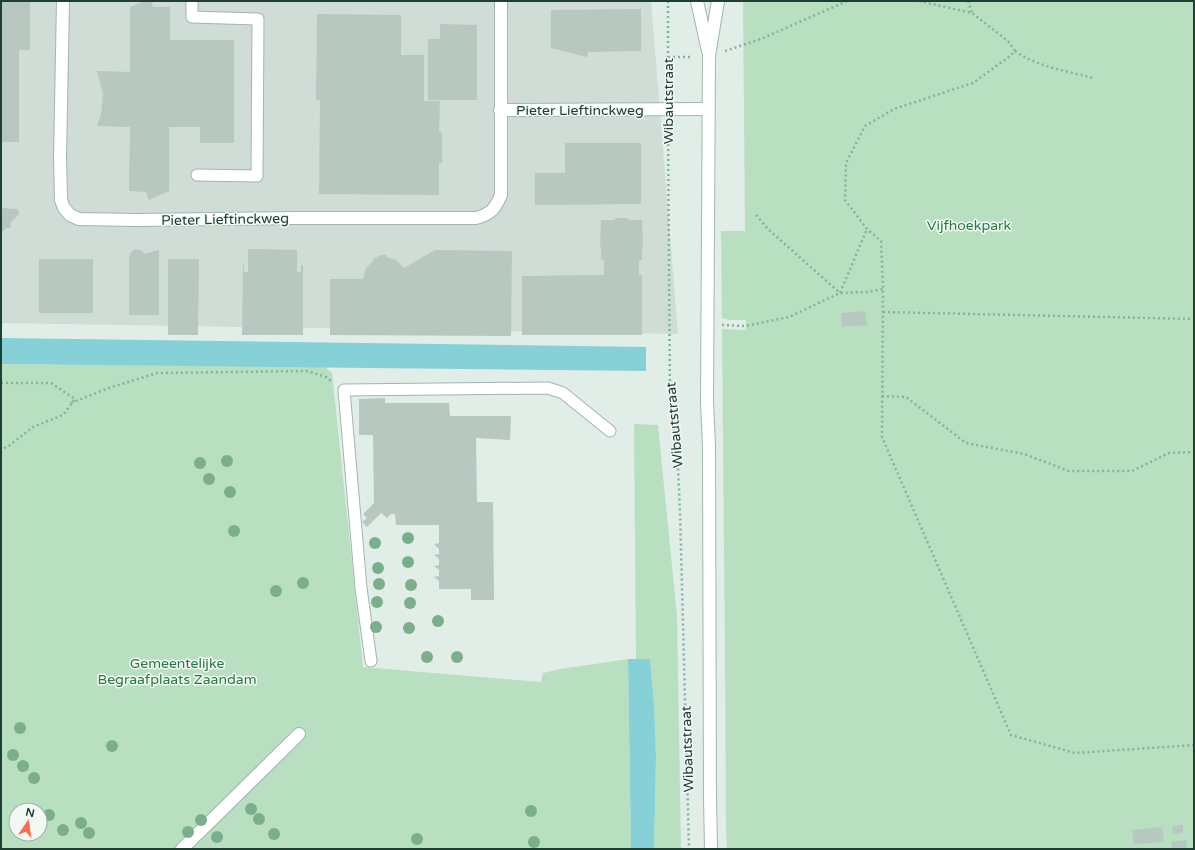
<svg xmlns="http://www.w3.org/2000/svg" width="1195" height="850" viewBox="0 0 1195 850" font-family="'Varela Round',sans-serif">
<style>
.built{fill:#cfddd6}
.green{fill:#b8e0c0;fill-rule:evenodd}
.water{fill:#85d1d7}
.building{fill:#b6c8c0}
.lines{fill:none;stroke-linecap:round;stroke-linejoin:round}
.lane-casing{stroke:#a3b5ae;stroke-width:13}
.street-casing{stroke:#a3b5ae;stroke-width:14}
.secondary-casing{stroke:#9fbaae;stroke-width:14}
.path{stroke:#7fb39f;stroke-width:2.5;stroke-dasharray:2 3;stroke-linecap:butt}
.lane{stroke:#fff;stroke-width:11}
.street{stroke:#fff;stroke-width:12}
.secondary{stroke:#fff;stroke-width:12}
.tree{fill:#7bae8b}
.labels{text-anchor:middle;stroke-width:3;stroke-linejoin:round;paint-order:stroke}
.street-label{font-size:14px;fill:#203f34;stroke:#f2f9f5}
.park-label{font-size:14px;fill:#277a40;stroke:#f2f9f5}
</style>
<rect width="100%" height="100%" fill="#e1ede7"/>
<polygon class="built" points="1,1 651,1 678,334 1,323"/>
<g class="green">
<polygon points="743,1 1194,1 1194,849 727,849 726,829 725,657 722,329 746,330 746,320 730,320 722,318 721,231 745,231"/>
<path d="M1 364 325 367 332 373 363 667 541 682 543 673 561 669 628 659 631 849H1ZM16 810H40V834H16Z"/>
<polygon points="634,424 658,425 677,616 681,849 654,849 656,757 654,703 650,660 636,659"/>
</g>
<g class="water">
<polygon points="1,338 646,347 646,371 1,364"/>
<polygon points="628,659 650,659 654,703 656,757 654,849 631,849"/>
</g>
<g class="building">
<polygon points="1,1 30,1 30,50 19,50 19,142 1,142"/>
<polygon points="144,1 151,1 153,7 170,7 170,40 234,40 234,143 200,143 200,127 169,127 169,191 149,200 146,192 129,191 130,127 97,126 101,114 103,94 97,71 130,72 130,7"/>
<polygon points="641,9 641,51 588,52 587,57 551,48 551,10"/>
<polygon points="318,14 401,15 401,55 424,55 424,101 440,101 439,132 442,133 442,163 439,163 439,195 319,194 320,100 316,100 317,15"/>
<polygon points="440,24 477,25 477,100 428,100 428,39 440,39"/>
<polygon points="565,143 641,143 641,204 535,205 535,173 565,173"/>
<polygon points="1,208 17,209 19,211 19,214 10,223 11,225 10,228 6,228 1,233"/>
<polygon points="615,218 628,218 628,220 642,220 643,247 642,247 642,260 639,260 639,275 642,275 642,335 522,335 522,276 604,275 604,260 601,260 601,247 600,247 601,220 615,220"/>
<polygon points="135,249 141,250 144,254 159,250 159,315 129,315 129,257 131,252"/>
<polygon points="248,249 297,250 297,272 301,272 301,265 303,265 303,335 242,335 243,265 244,265 244,272 248,272"/>
<polygon points="435,250 512,251 511,336 330,335 330,279 363,279 366,268 374,260 373,259 381,255 386,255 386,257 396,260 404,268"/>
<rect x="39" y="259" width="54" height="54"/>
<polygon points="168,259 199,259 198,335 168,335"/>
<polygon points="865,311 867,325 842,327 841,313"/>
<polygon points="385,398 385,403 449,403 450,416 511,416 510,440 476,438 477,502 493,502 494,600 471,600 471,589 439,589 439,581 434,577 439,576 439,570 434,566 439,565 439,559 434,555 439,554 439,549 434,544 439,543 439,525 396,525 395,514 391,514 387,518 381,513 367,527 362,522 367,518 363,514 374,503 373,435 359,435 359,399"/>
<polygon points="1183,825 1183,833 1173,834 1172,826"/>
<polygon points="1162,827 1164,842 1134,844 1132,830"/>
<polygon points="1186,840 1187,849 1172,849 1171,842"/>
</g>
<g class="lines">
<g class="lane-casing">
<g id="lane">
<polyline points="192,1 192,17 258,19 257,176 197,175"/>
<polyline points="371,661 361,588 344,390 548,388 563,393 610,431"/>
</g>
</g>
<g class="street-casing">
<g id="street">
<path d="M63 1 60 158 61 200 64 208 70 215 79 219 137 220 296 218H476C491 214 495 209 501 195V1"/>
<polyline points="500,110 708,109"/>
<polyline points="182,849 225,807 299,734"/>
</g>
</g>
<g class="secondary-casing">
<g id="secondary">
<polyline points="697,1 708,51"/>
<polyline points="711,849 710,799 709,447 707,401 709,56 718,1"/>
</g>
</g>
<g class="path">
<polyline points="668,1 668,93"/>
<polyline points="919,1 972,13 1008,41 1015,51 1010,56 973,83 894,109 865,126 846,163 845,200 867,229 881,241 883,289 882,437 1011,735 1075,753 1194,745"/>
<polyline points="968,1 972,13"/>
<polyline points="725,51 761,39 847,1"/>
<path d="M1015 51C1038 67 1067 71 1093 78"/>
<polyline points="668,57 693,57"/>
<polyline points="668,124 670,400 678,466 680,512 689,849"/>
<polyline points="756,215 769,230 840,293 867,229"/>
<polyline points="883,312 1194,319"/>
<polyline points="722,325 745,326 789,317 840,293 867,292 883,289"/>
<polyline points="1,383 51,383 75,399 63,415 33,427 10,445 1,450"/>
<polyline points="882,396 906,397 966,443 1024,454 1069,471 1132,471 1169,453 1194,452"/>
<polyline points="71,403 109,388 157,373 307,371 326,377 332,382"/>
</g>
<use href="#lane" class="lane"/>
<use href="#street" class="street"/>
<use href="#secondary" class="secondary"/>
</g>
<g class="tree">
<circle cx="227" cy="461" r="6"/>
<circle cx="200" cy="463" r="6"/>
<circle cx="209" cy="479" r="6"/>
<circle cx="230" cy="492" r="6"/>
<circle cx="234" cy="531" r="6"/>
<circle cx="408" cy="538" r="6"/>
<circle cx="375" cy="543" r="6"/>
<circle cx="408" cy="562" r="6"/>
<circle cx="378" cy="568" r="6"/>
<circle cx="303" cy="583" r="6"/>
<circle cx="379" cy="584" r="6"/>
<circle cx="411" cy="585" r="6"/>
<circle cx="276" cy="591" r="6"/>
<circle cx="377" cy="602" r="6"/>
<circle cx="410" cy="603" r="6"/>
<circle cx="438" cy="621" r="6"/>
<circle cx="376" cy="627" r="6"/>
<circle cx="409" cy="628" r="6"/>
<circle cx="427" cy="657" r="6"/>
<circle cx="457" cy="657" r="6"/>
<circle cx="20" cy="728" r="6"/>
<circle cx="112" cy="746" r="6"/>
<circle cx="13" cy="755" r="6"/>
<circle cx="23" cy="766" r="6"/>
<circle cx="34" cy="778" r="6"/>
<circle cx="251" cy="809" r="6"/>
<circle cx="531" cy="811" r="6"/>
<circle cx="49" cy="815" r="6"/>
<circle cx="259" cy="819" r="6"/>
<circle cx="201" cy="820" r="6"/>
<circle cx="81" cy="823" r="6"/>
<circle cx="63" cy="830" r="6"/>
<circle cx="188" cy="832" r="6"/>
<circle cx="89" cy="833" r="6"/>
<circle cx="274" cy="834" r="6"/>
<circle cx="217" cy="837" r="6"/>
<circle cx="417" cy="839" r="6"/>
<circle cx="534" cy="842" r="6"/>
</g>
<g class="labels">
<g class="street-label">
<text transform="translate(668 101) rotate(-90)" y="5">Wibautstraat</text>
<text x="580" y="115">Pieter Lieftinckweg</text>
<text transform="translate(225 219) rotate(-1)" y="5">Pieter Lieftinckweg</text>
<text transform="translate(674 425) rotate(-95)" y="5">Wibautstraat</text>
<text transform="translate(687 749) rotate(-92)" y="5">Wibautstraat</text>
</g>
<g class="park-label">
<text x="969" y="230">Vijfhoekpark</text>
<text x="177" y="668">Gemeentelijke<tspan x="177" dy="16">Begraafplaats Zaandam</tspan></text>
</g>
</g>
<rect width="1195" height="850" fill="none" stroke="#203f34" stroke-width="4"/>
<g transform="translate(28 822) rotate(13)"><circle r="19" fill="#f2f9f5" stroke="#9eafa8"/>
<path d="M0-3L7 15L0 10L-7 15Z" fill="#fd6c50"/>
<text y="-6" font-size="11" font-weight="bold" text-anchor="middle" fill="#203f34">N</text>
</g>
</svg>
